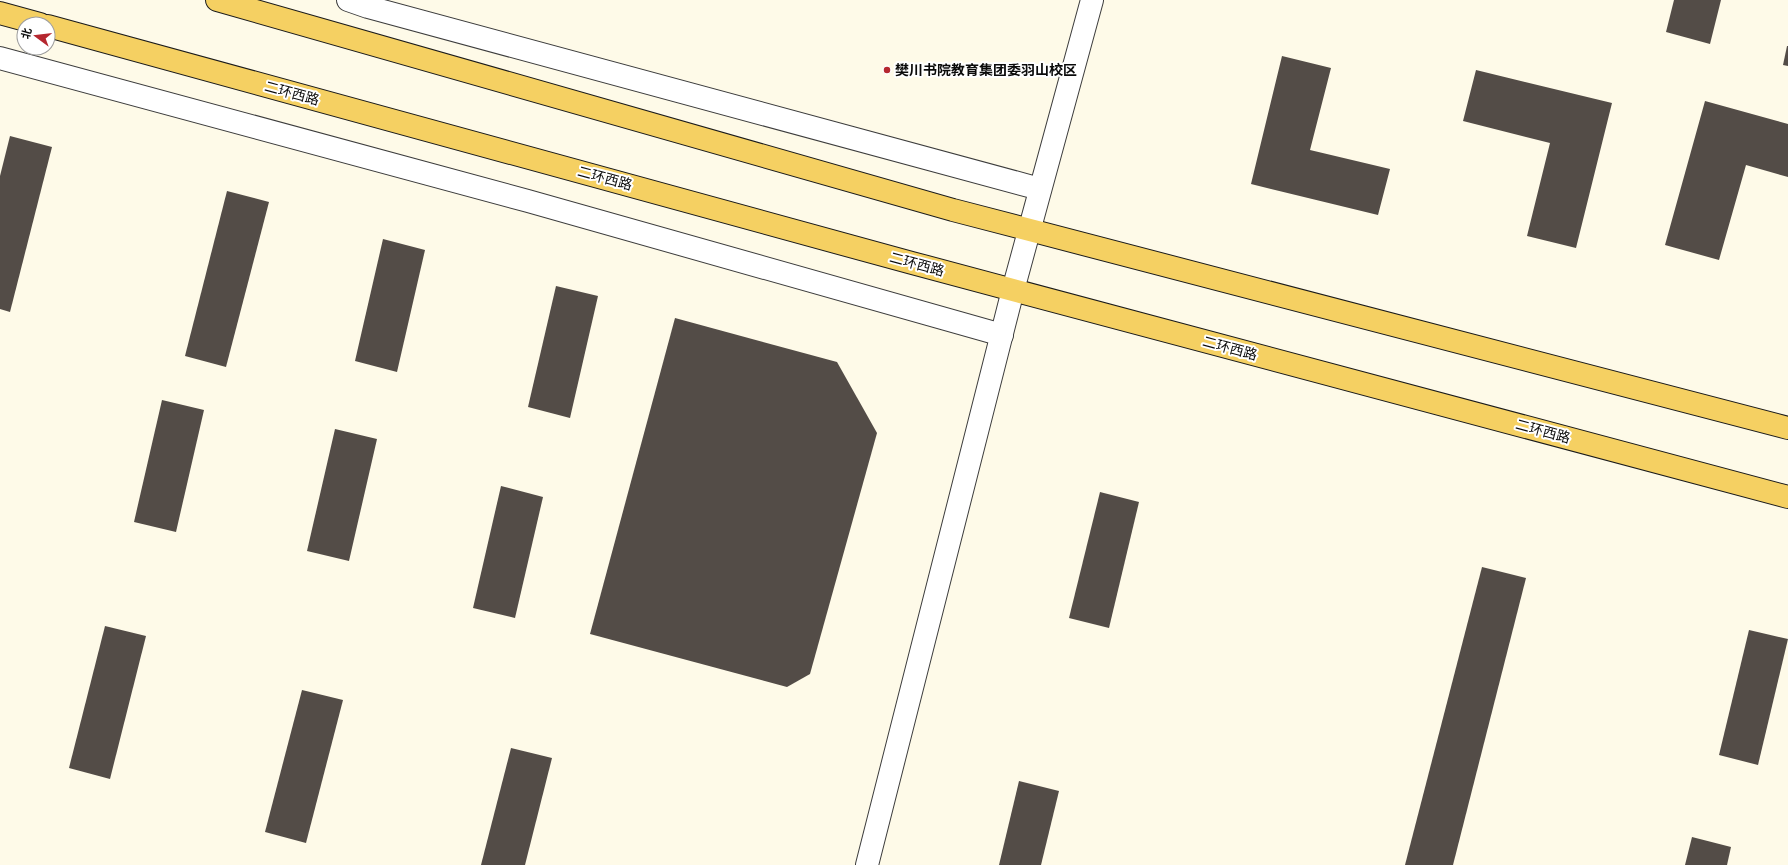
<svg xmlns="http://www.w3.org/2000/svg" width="1788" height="865" viewBox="0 0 1788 865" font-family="'Crimson Pro','Noto Sans SC',serif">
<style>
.building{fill:#534c47}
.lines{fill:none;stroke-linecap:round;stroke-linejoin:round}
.minor-casing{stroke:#3d3d3d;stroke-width:24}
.major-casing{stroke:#1b1b1b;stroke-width:24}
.minor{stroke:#fff;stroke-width:22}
.major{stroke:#f5d062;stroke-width:22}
.poi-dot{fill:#b5272f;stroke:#fff;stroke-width:1.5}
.labels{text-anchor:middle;stroke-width:4;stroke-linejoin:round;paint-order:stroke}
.poi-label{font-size:14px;font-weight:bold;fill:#0a0a0a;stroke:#fff;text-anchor:start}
.street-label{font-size:14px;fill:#0a0a0a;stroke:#fff}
</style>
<rect width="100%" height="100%" fill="#fefae8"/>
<g class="building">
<polygon points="1674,0 1721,0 1710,44 1666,32"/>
<polygon points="1787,46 1788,46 1788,66 1783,65"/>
<polygon points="1282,56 1331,68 1310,150 1390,169 1378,215 1251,184"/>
<polygon points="1476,70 1612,103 1576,248 1527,236 1550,143 1463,121"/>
<polygon points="1705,101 1788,124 1788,177 1746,165 1719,260 1665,245"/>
<polygon points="10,136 52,147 10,312 0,309 0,176"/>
<polygon points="227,191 269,202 226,367 185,356"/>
<polygon points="383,239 425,250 397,372 355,361"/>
<polygon points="556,286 598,296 570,418 528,407"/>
<polygon points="675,318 837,362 877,433 810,674 787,687 590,634"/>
<polygon points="162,400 204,410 176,532 134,522"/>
<polygon points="335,429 377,439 349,561 307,551"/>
<polygon points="501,486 543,497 515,618 473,608"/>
<polygon points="1100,492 1139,502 1109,628 1069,618"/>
<polygon points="1482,567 1526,578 1453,865 1405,865"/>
<polygon points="105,626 146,636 110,779 69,768"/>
<polygon points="1749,630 1788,639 1758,765 1719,755"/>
<polygon points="302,690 343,700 306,843 265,832"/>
<polygon points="511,748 552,758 525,865 481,865"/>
<polygon points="1019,781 1059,791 1041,865 999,865"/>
<polygon points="1692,837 1731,847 1727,865 1685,865"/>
</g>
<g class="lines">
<g class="minor-casing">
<g id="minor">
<polyline points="348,0 368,7 1040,189"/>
<polyline points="0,58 528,201 1002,335"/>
<polyline points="867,865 1013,290 1092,0"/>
</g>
</g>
<g class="major-casing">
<g id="major">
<polyline points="217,0 953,210 1788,428"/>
<polyline points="0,13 40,24"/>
<polyline points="48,26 912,263 1788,497"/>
</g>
</g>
<use href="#minor" class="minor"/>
<use href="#major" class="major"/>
</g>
<circle class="poi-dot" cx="887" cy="70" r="4"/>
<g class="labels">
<g class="poi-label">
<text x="895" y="75">樊川书院教育集团委羽山校区</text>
</g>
<g class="street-label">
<text transform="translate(292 93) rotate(15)" y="5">二环西路</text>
<text transform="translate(605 178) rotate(15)" y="5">二环西路</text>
<text transform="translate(917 264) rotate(15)" y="5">二环西路</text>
<text transform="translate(1230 348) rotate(15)" y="5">二环西路</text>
<text transform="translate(1543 431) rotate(15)" y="5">二环西路</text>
</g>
</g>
<g transform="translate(36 36) rotate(285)"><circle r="19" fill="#ffffff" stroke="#9d9d9d"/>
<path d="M0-3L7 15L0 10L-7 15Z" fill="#b5272f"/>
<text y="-6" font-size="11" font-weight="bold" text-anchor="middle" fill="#0a0a0a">北</text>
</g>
</svg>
